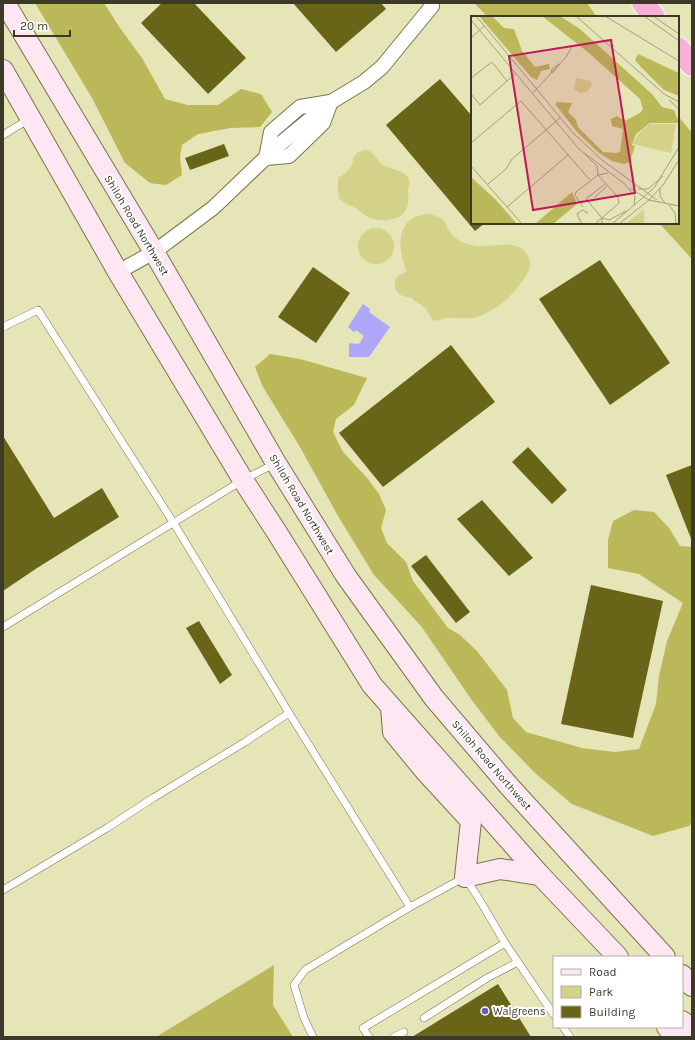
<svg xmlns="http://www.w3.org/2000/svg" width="695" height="1040" viewBox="0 0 695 1040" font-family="Karla,sans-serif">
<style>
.green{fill:#d3d288}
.forest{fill:#bab858}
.water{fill:#ada6f9}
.building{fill:#686519}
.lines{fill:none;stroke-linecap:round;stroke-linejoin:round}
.lane-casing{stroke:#77764c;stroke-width:8}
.street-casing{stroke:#77764c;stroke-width:16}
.secondary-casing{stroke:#77764c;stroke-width:22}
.highway-casing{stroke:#fff;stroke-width:24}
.lane{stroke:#fff;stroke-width:7}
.street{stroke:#fff;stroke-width:14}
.secondary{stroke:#fee7f3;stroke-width:20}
.highway{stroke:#faafd6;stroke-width:22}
.poi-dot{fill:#6952cc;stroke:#fff;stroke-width:1.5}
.labels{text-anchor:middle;stroke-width:4;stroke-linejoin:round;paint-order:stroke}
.street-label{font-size:11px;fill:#3b3a28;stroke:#fff}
.poi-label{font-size:11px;fill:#3b3a28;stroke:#fff;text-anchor:start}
.inset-road{fill:none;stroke:#a1a17e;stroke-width:1}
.view{fill:#c2185b;fill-opacity:0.15;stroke:#c2185b;stroke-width:2}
.inset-edge{fill:none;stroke:#3b3a28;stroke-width:2}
</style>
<rect width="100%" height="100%" fill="#e5e5b7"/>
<g class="green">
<path d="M365 150C377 152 374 159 383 165 391 169 402 170 408 177 411 182 408 187 408 192 408 196 409 200 408 204 405 221 383 223 370 218 365 216 362 212 357 209 351 205 344 204 339 198L338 190V178C342 175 346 173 349 169 357 160 348 155 365 150Z"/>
<path d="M428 214C433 215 438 216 442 219 445 221 446 224 447 227 450 233 455 239 462 242 469 245 478 247 486 246 498 246 510 241 522 249 526 252 530 259 530 265 529 276 510 298 501 304 495 308 487 313 480 316 471 320 459 317 450 318 444 318 439 320 434 321 430 317 429 311 424 307 420 303 413 302 411 297 392 299 388 276 407 272 397 249 395 216 428 214Z"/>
<circle cx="376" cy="246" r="18"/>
</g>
<g class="forest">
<polygon points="35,3 104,3 120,28 142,58 165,99 188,105 218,105 241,89 261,94 272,112 260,127 230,128 198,134 182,145 180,157 182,175 166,185 150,183 125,163 92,98"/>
<polygon points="474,3 587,3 597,17 488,17"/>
<polygon points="678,116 692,133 692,259 659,223 678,223"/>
<polygon points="270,354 300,359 367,378 354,405 336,419 333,432 343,452 368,479 379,494 386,510 381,528 387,543 406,562 413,581 448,628 460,635 477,651 507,690 513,718 526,732 582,748 615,752 639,749 656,704 659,676 667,641 683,603 639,574 608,568 608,540 613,521 634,510 654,512 669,528 680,546 692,547 692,821 689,826 653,836 572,804 535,773 499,736 471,699 421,626 374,575 338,516 300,447 263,387 255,367"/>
<polygon points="274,965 273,1005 293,1037 156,1037"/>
</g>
<polygon class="water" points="363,304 370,309 369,312 390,327 369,357 349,357 349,343 359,344 364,336 356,330 354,332 348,327"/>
<g class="building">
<polygon points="162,3 194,3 246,58 208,94 141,23"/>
<polygon points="293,3 381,3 386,9 336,52"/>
<polygon points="440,79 472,116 472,223 485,223 475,231 386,125"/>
<polygon points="224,144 229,156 190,170 185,158"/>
<polygon points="600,260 670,363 610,405 539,299"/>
<polygon points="313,267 350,293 316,343 278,317"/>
<polygon points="451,345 495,402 383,487 339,433"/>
<polygon points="3,436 54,518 102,488 119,517 37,568 3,591"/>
<polygon points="528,447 567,490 552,504 512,462"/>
<polygon points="692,465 692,541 666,475"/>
<polygon points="482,500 533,558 509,576 457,519"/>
<polygon points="426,555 470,612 456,623 411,566"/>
<polygon points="591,585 663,601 633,738 561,724"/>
<polygon points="199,621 232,675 220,684 186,628"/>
<polygon points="498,984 531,1037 412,1037"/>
</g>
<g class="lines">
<g class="lane-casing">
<g id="lane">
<polyline points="3,135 29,119"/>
<polyline points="3,327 38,310 173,522 289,713 410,907"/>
<polyline points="3,627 243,480 274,464"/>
<polyline points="3,890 107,828 153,798 245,742 289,713"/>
<polyline points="424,1018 487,978 518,962"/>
<polyline points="563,1027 570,1037"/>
<polyline points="313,1037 304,1018 294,985 305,970 410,907 465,877 479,899 505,943 554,1015"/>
<polyline points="369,1037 363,1028 505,943"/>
<polyline points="394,1037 404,1032"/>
</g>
</g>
<g class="street-casing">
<g id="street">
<polyline points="266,158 271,132 300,107 330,102"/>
<polyline points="266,158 289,156 323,123 330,104"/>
<polyline points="118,272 154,252 213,208 280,144 331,102 364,82 382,67 432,6"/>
</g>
</g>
<g class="secondary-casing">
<g id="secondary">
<polyline points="5,3 154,252 276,463 346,576 434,698 509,786 665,957"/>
<polyline points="3,70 118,272 243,480 276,531 372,685 540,875 618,957"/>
<polyline points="391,707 393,732 425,771 471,821 465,877 500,869 540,875"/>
<polyline points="682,975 692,986"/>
<polyline points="682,1021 692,1030"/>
<polyline points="667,1027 675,1037"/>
</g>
</g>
<g class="highway-casing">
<g id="highway">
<polyline points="643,3 654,17"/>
<polyline points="678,48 692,65"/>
</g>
</g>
<use href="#lane" class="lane"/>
<use href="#street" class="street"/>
<use href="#secondary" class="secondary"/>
<use href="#highway" class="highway"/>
</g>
<circle class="poi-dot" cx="485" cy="1011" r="4"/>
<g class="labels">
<g class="street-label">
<text transform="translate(137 225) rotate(59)" y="4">Shiloh Road Northwest</text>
<text transform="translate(302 504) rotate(59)" y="4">Shiloh Road Northwest</text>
<text transform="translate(492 765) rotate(49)" y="4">Shiloh Road Northwest</text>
</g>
<g class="poi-label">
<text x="493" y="1015">Walgreens</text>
</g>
</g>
<g transform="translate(471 16)">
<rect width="208" height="208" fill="#e5e5b7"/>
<path d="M105 62 120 65 121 69 116 76 109 77 103 73ZM179 108H205L200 137 162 128 167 118ZM173 193V208H154L170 196Z" fill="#d3d288"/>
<path d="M8 0H21L33 12 43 13 51 35 64 51 78 48 79 53 70 55 66 64 60 61ZM71 0H89L109 13 182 79 191 91 203 94 208 107H179L165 118 161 129 164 130 159 146 153 148 141 145 128 137 106 116 84 88 86 86 101 87 97 96 105 104 107 111 132 136 146 137 149 136 152 113 141 110 140 103 146 100 154 105 169 97 172 93 169 83 118 37ZM167 38 208 57V80L193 74 169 50 164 44ZM0 161 25 184 46 208H0ZM101 176 106 188 82 208H64Z" fill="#bab858"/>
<path class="inset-road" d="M5 0 102 117 131 144 186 184M105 0 193 78 208 86M134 0 208 45M173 0 208 25M182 0 208 18M0 4 108 133 155 169M0 22 13 10M80 57 81 53 88 48M81 57 89 48M0 62 21 46 36 65M0 78 9 89 45 57M61 78 95 41 101 31M198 84 208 93M0 127 50 85 119 164M112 136 126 150 127 159 147 181 148 187 124 208M0 150 51 208M17 168 35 153 41 143 89 102M154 169 164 180 163 189M159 172 178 184 208 190M189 172V180L194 187M167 173H177L192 160M124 181 136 170M198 189 204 197 205 208M36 191 97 139M112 191 104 179 105 176 127 159 137 157M131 202 115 183 134 168M111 208 106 198 111 194 117 197M131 208V202L138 204 155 195M141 208 183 172 208 131M148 208 178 184 192 169 208 144"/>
<path class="view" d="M140 24 164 177 62 194 38 40Z"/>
<rect width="208" height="208" class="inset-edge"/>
</g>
<rect width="695" height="1040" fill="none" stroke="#3b3a28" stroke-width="8"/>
<rect x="553" y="956" width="130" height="72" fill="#ffffff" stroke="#b1b0a9"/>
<rect x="561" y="969" width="20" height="6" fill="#fee7f3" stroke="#b1b0a9"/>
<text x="589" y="976" font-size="12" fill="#3b3a28">Road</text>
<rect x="561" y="986" width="20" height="12" fill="#d3d288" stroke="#b1b0a9"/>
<text x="589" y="996" font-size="12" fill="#3b3a28">Park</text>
<rect x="561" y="1006" width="20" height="12" fill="#686519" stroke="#b1b0a9"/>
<text x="589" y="1016" font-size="12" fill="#3b3a28">Building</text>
<path d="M14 30v6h56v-6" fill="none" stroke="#3b3a28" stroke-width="2"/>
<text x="20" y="30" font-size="12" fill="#3b3a28" stroke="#ffffff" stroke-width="3" paint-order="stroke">20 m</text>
</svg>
